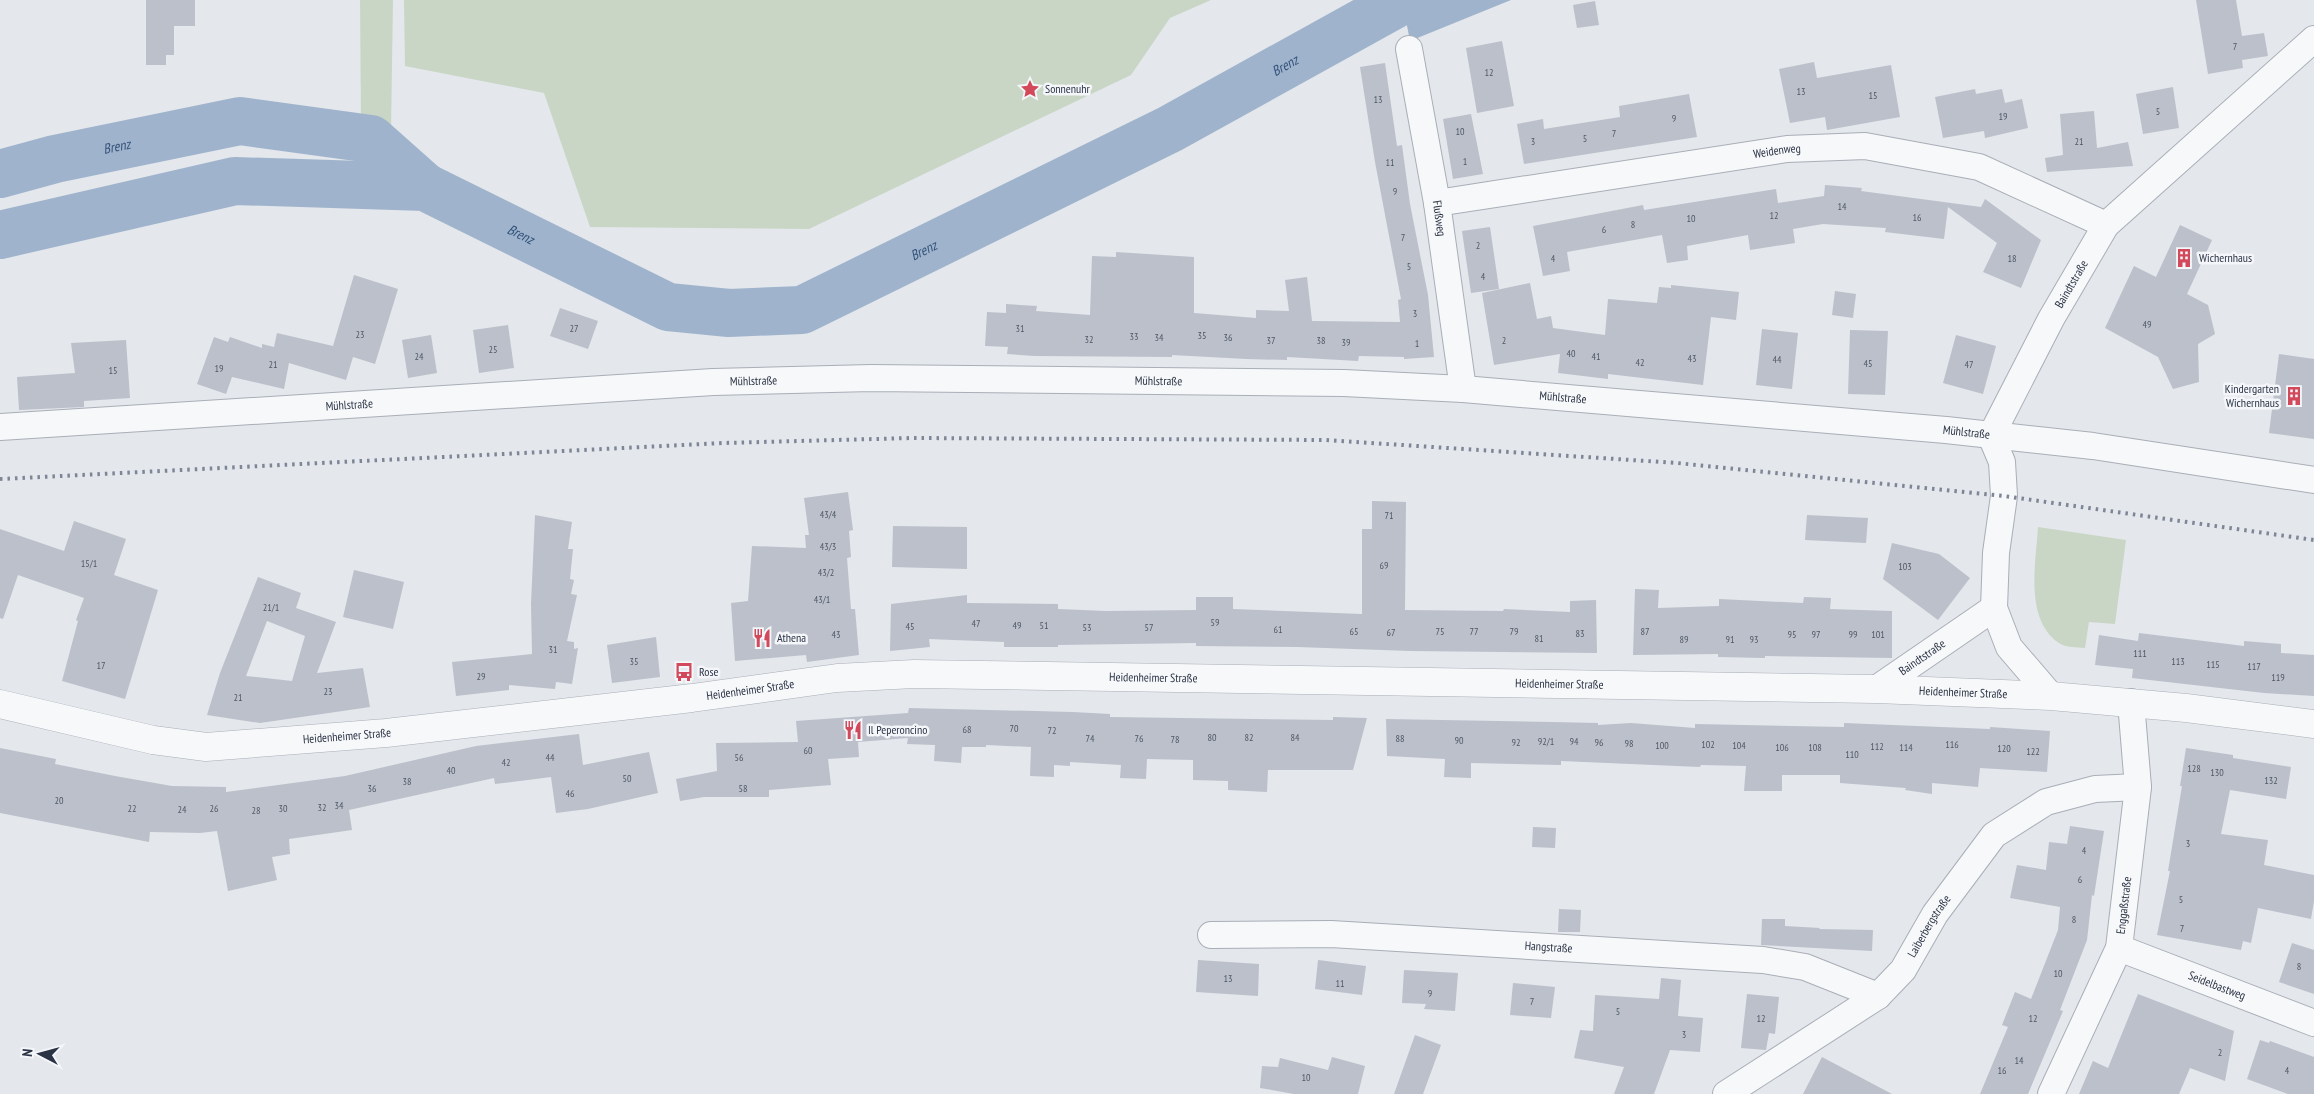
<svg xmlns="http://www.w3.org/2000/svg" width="2314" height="1094" viewBox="0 0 2314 1094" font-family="'PT Sans Narrow',sans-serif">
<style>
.green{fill:#c9d6c5}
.water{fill:#9fb4cc}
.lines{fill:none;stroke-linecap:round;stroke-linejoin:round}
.river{stroke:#9fb4cc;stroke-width:48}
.building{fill:#bbc0ca;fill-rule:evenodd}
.minor-casing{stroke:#a9aeb7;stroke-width:28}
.tertiary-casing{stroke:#a9aeb7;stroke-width:29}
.minor{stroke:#f7f8fa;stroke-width:26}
.tertiary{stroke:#f7f8fa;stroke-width:28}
.rail{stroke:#7d8696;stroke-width:4;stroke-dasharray:2.5 5;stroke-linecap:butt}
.labels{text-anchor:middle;stroke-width:5;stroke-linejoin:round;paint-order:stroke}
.number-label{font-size:10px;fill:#4f5766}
.poi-label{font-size:12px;fill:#2b3445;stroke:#f4f6f9;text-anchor:start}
.street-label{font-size:12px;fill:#2b3445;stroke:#f4f6f9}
.water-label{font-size:14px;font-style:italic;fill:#34527a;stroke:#f4f6f9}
</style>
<rect width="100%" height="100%" fill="#e4e7ec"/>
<g class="green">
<polygon points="360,0 393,0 391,129 361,119"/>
<polygon points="404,0 1211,0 1170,18 1131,75 809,229 590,227 544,93 405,66"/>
<path d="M2038 527 2126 540 2115 624 2089 622 2085 648C2078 647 2065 648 2059 643 2024 619 2036 563 2038 527Z"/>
</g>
<polygon class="water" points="1402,0 1511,0 1410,41"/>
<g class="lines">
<g class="river">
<path id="s1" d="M0 174 55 159 240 121 371 139 425 187"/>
<path id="s2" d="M0 235 235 181 425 187 668 307 729 313 802 310 1170 129 1403 0"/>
</g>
</g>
<g class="building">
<polygon points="146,0 195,0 195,26 174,26 174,55 166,55 166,65 146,65"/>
<polygon points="2196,0 2236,0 2242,36 2264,33 2268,56 2242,60 2243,68 2208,74"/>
<polygon points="1595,1 1599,25 1577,28 1573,5"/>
<polygon points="1502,41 1514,106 1477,113 1466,48"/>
<polygon points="1814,62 1817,78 1891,65 1900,117 1827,130 1825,117 1790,123 1779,69"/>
<polygon points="1385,63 1397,146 1402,145 1410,204 1428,295 1434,357 1404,359 1404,357 1359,356 1358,361 1287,357 1287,360 1246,359 1172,355 1172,357 1035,356 1007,354 1008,347 985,346 987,312 1006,313 1006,304 1037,306 1036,311 1090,315 1092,256 1116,257 1116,252 1194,257 1194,313 1256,318 1256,310 1289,311 1285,280 1307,277 1312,321 1400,322 1398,300 1401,299 1375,162 1360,67"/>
<polygon points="2173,87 2179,128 2143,134 2136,94"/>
<polygon points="1975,89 1976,94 2002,89 2005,103 2022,99 2028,128 1985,138 1984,131 1943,138 1935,97"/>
<polygon points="1689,94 1697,137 1524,164 1517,124 1543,119 1544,129 1620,117 1619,106"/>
<polygon points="2094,111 2097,148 2128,142 2133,166 2047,172 2045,158 2063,155 2060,114"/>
<polygon points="1471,114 1483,174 1453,179 1443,119"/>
<polygon points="1825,185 1862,188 1861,191 1981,207 1985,199 2041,240 2021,288 1983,272 1997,243 1948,207 1944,239 1885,232 1886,228 1823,224 1793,229 1795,243 1750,250 1748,235 1687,246 1688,260 1667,263 1662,235 1567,252 1570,271 1543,276 1533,226 1643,205 1644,210 1776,189 1778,203 1824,196"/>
<polygon points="2180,225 2212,240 2187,294 2208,305 2215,334 2198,344 2199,382 2173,389 2158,357 2105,328 2134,266 2156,277"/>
<polygon points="1490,227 1499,289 1471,293 1462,231"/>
<polygon points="354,275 398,289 375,364 353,357 346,380 289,363 284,389 232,377 226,394 197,384 214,337 228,342 230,337 262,348 262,344 274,347 277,333 333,346"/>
<polygon points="1530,283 1537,319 1551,316 1553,328 1605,335 1608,299 1657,303 1659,287 1671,288 1671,285 1739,292 1736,320 1711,317 1703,385 1608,374 1608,379 1558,373 1560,354 1494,365 1482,293"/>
<polygon points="1835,291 1856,294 1853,318 1832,315"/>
<polygon points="560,308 598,321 588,349 550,336"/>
<polygon points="508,325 514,368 479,373 473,330"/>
<polygon points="1762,329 1798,333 1792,389 1756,385"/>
<polygon points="1850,330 1888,331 1885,395 1848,394"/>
<polygon points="431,335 437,373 408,378 402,340"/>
<polygon points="1956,335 1996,346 1983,394 1943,383"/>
<polygon points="126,340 130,398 84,401 84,407 19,410 17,377 75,373 71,343"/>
<polygon points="2279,354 2314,359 2314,439 2269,433"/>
<polygon points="848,492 853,530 849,531 851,557 847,558 851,609 855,609 859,655 807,662 806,655 735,661 731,603 748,601 752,546 806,548 805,535 809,535 804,498"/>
<polygon points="1372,501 1406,502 1405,610 1503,611 1504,609 1570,612 1570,601 1596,600 1597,653 1410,651 1297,647 1196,646 1196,643 1058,645 1058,647 1004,647 1004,642 929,639 930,647 890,651 891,604 967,595 967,603 1058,604 1058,609 1106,611 1196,610 1196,597 1233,597 1233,609 1362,614 1362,529 1372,529"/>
<polygon points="535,515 572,522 568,549 573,549 570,579 574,580 571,594 577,595 567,641 574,642 574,649 578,648 572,684 556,682 555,689 509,685 509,690 456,696 452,662 532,654 531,604"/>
<polygon points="1807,515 1868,518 1866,543 1805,540"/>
<polygon points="74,521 126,539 114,575 158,590 125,699 62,681 78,621 76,620 84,598 18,575 3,619 0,618 0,529 64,551"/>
<polygon points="893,526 967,527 967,569 892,567"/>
<polygon points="1892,543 1939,554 1970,578 1938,620 1883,579"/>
<polygon points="354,570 404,582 393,629 343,617"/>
<path d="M258 577 301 593 296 608 336 622 317 673 363 668 370 707 260 723 207 715 220 673ZM267 621 305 636 292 681 246 676Z"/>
<polygon points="1635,589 1659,590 1658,608 1719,606 1719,599 1803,603 1804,597 1831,598 1830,609 1892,611 1892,658 1765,656 1765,658 1718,657 1718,654 1633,655"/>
<polygon points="2139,633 2244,646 2244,641 2281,644 2281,653 2314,655 2314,696 2264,693 2132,678 2133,669 2095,665 2099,635 2138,641"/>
<polygon points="656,637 660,677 612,683 607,645"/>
<polygon points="909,708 1073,712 1110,714 1110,717 1333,720 1333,717 1367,718 1353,770 1268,770 1267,792 1228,790 1228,781 1193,780 1193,760 1147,759 1146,779 1120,778 1121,765 1070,762 1070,766 1054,765 1054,777 1030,776 1031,747 986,745 986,747 962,747 961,763 934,761 935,745 907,744 908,738 858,742 859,757 828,759 831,785 769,790 769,797 704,797 680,801 676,779 717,771 716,743 798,742 796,721 908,713"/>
<polygon points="1386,719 1552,722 1598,723 1598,725 1631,723 1695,728 1695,724 1844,727 1844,723 1990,729 1990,727 2050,731 2047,772 1980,768 1978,787 1932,783 1932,794 1905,790 1906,788 1840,783 1840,775 1782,775 1782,791 1744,791 1746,766 1701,765 1700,767 1561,761 1561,765 1471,763 1471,778 1444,777 1445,759 1387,756"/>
<polygon points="579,734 583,765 649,752 658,793 588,809 556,813 551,777 495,784 494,778 349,810 352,830 289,839 290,854 272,857 277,880 228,891 217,831 200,833 150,832 149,842 0,813 0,748 56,759 55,764 115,776 172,786 226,787 226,792 345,776 476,746"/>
<polygon points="2186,748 2233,755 2233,758 2291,767 2286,799 2230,790 2221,834 2268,840 2264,865 2314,875 2314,901 2311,919 2258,908 2251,943 2243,941 2241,950 2157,935 2170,871 2168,871 2182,786 2180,786"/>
<polygon points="2070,826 2104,831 2094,896 2092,895 2087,940 2060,1010 2063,1011 2028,1094 1980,1094 2008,1027 2002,1025 2015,992 2031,999 2058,930 2060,907 2010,898 2017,865 2046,870 2049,842 2067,844"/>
<polygon points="1533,827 1556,828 1555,848 1532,847"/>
<polygon points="1559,909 1581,910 1580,932 1558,932"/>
<polygon points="1762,919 1785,919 1785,926 1820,928 1819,929 1873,930 1872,951 1761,945"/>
<polygon points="2292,943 2314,950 2314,994 2279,982"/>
<polygon points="1198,960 1259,964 1258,996 1196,992"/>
<polygon points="1318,960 1366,966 1362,995 1315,989"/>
<polygon points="1404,970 1458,973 1455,1011 1424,1009 1426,1004 1402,1003"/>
<polygon points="1661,978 1681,980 1678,1016 1703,1018 1700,1052 1670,1050 1654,1094 1614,1094 1624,1067 1574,1058 1580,1030 1593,1031 1595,995 1659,999"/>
<polygon points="1513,983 1555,987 1551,1018 1510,1015"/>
<polygon points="1747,994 1779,997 1775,1034 1769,1033 1766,1050 1741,1048"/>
<polygon points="2138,994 2234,1031 2225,1081 2190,1068 2179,1094 2079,1094 2093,1061 2108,1068"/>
<polygon points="1415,1035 1441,1045 1423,1094 1394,1094"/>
<polygon points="2260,1040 2269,1043 2270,1041 2314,1057 2314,1094 2288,1094 2247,1079"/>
<polygon points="1332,1057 1365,1066 1358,1094 1294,1094 1260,1088 1262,1066 1278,1067 1280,1058 1328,1070"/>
<polygon points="1822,1057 1892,1094 1803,1094"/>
</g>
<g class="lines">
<g class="minor-casing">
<g id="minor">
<path id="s3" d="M1409 49 1437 203 1463 389"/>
<path id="s4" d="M1437 203 1787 149 1865 146 1979 167 2106 225"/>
<path id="s5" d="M0 427 713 382 871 378 1344 383 1463 389 1946 430 2093 446 2314 480"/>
<path id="s6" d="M1991 436 2051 319 2106 225 2314 39"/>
<polyline points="1991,436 2002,462 2004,496 1996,553 1994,608 2009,647 2051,696"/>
<path id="s7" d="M1876 689 1994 608"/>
<path id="s8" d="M1211 935 1331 934 1763 960 1805 967 1878 996"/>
<path id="s9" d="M2119 948 2314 1023"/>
<path id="s10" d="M1726 1094 1878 996 1903 970 1935 914 1994 835 2046 802 2095 789 2138 787"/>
<path id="s11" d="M2051 1094 2119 948 2138 787 2131 702"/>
</g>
</g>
<g class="tertiary-casing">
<g id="tertiary">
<path id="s12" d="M0 704 153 740 206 747 386 733 692 698 837 678 914 674 1876 689 2051 696 2186 708 2314 724"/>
</g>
</g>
<use href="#minor" class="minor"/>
<use href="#tertiary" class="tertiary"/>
<polyline class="rail" points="0,479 724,443 912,438 1326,440 1677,463 2004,496 2314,540"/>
</g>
<defs>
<g id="sight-bare" transform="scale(1.5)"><path d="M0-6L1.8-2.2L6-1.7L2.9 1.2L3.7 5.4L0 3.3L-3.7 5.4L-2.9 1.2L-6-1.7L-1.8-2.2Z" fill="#d1495b" stroke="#f4f6f9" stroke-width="2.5" paint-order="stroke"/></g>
<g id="building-bare" transform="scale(1.5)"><path d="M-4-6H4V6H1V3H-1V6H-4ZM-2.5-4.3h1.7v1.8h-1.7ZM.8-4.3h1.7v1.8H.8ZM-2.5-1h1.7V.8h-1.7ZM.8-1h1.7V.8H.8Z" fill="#d1495b" stroke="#f4f6f9" stroke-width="2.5" paint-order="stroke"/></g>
<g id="restaurant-bare" transform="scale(1.5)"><path d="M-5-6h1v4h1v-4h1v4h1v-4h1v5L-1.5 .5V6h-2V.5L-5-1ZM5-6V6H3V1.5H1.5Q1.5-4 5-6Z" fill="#d1495b" stroke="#f4f6f9" stroke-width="2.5" paint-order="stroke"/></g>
<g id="bus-bare" transform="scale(1.5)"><path d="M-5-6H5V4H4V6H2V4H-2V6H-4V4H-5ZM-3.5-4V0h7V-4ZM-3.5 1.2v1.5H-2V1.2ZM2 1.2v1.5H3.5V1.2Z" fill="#d1495b" stroke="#f4f6f9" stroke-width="2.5" paint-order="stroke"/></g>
</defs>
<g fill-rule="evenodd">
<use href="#sight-bare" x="1030" y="89"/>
<use href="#building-bare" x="2184" y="258"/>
<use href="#building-bare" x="2294" y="396"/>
<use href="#restaurant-bare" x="762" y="638"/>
<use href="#bus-bare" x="684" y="672"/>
<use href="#restaurant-bare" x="853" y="730"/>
</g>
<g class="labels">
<g class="number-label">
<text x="2235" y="50">7</text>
<text x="1489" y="76">12</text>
<text x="1801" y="95">13</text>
<text x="1873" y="99">15</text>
<text x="1378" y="103">13</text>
<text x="2158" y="115">5</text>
<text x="2003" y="120">19</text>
<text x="1674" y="122">9</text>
<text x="1460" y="135">10</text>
<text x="1614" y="137">7</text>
<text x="1585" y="142">5</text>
<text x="1533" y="145">3</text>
<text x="2079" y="145">21</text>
<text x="1465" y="165">1</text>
<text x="1390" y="166">11</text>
<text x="1395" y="195">9</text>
<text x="1842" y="210">14</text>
<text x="1774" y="219">12</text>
<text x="1917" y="221">16</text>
<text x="1691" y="222">10</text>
<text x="1633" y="228">8</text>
<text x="1604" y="233">6</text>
<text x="1403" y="241">7</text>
<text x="1478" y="249">2</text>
<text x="1553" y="262">4</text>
<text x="2012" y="262">18</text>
<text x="1409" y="270">5</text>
<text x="1483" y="280">4</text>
<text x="1415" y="317">3</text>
<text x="2147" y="328">49</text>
<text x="574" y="332">27</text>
<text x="1020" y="332">31</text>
<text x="360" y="338">23</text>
<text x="1202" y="339">35</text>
<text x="1134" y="340">33</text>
<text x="1159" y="341">34</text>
<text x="1228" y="341">36</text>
<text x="1089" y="343">32</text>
<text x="1271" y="344">37</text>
<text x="1321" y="344">38</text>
<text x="1504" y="344">2</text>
<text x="1346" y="346">39</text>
<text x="1417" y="347">1</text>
<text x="493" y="353">25</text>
<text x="1571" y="357">40</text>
<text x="419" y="360">24</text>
<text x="1596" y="360">41</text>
<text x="1692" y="362">43</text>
<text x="1777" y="363">44</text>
<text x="1640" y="366">42</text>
<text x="1868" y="367">45</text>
<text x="273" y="368">21</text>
<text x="1969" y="368">47</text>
<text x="219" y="372">19</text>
<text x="113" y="374">15</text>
<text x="828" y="518">43/4</text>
<text x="1389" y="519">71</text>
<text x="828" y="550">43/3</text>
<text x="89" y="567">15/1</text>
<text x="1384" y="569">69</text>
<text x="1905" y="570">103</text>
<text x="826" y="576">43/2</text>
<text x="822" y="603">43/1</text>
<text x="271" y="611">21/1</text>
<text x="1215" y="626">59</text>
<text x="976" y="627">47</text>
<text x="1017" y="629">49</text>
<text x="1044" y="629">51</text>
<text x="910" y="630">45</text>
<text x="1087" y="631">53</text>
<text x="1149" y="631">57</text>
<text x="1278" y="633">61</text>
<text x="1354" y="635">65</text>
<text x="1440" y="635">75</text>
<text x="1474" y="635">77</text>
<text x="1514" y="635">79</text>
<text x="1645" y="635">87</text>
<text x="1391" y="636">67</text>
<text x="1580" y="637">83</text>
<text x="836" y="638">43</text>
<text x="1792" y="638">95</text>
<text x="1816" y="638">97</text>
<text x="1853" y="638">99</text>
<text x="1878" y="638">101</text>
<text x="1539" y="642">81</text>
<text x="1684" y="643">89</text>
<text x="1730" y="643">91</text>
<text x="1754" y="643">93</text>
<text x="553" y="653">31</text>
<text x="2140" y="657">111</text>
<text x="634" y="665">35</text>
<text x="2178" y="665">113</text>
<text x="2213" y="668">115</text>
<text x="101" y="669">17</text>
<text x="2254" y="670">117</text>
<text x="481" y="680">29</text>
<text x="2278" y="681">119</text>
<text x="328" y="695">23</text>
<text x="238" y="701">21</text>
<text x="1014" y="732">70</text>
<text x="967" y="733">68</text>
<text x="1052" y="734">72</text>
<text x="1212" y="741">80</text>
<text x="1249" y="741">82</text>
<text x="1295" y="741">84</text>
<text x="1090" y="742">74</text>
<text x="1139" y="742">76</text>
<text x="1400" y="742">88</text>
<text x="1175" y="743">78</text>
<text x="1459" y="744">90</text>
<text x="1546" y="745">92/1</text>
<text x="1574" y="745">94</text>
<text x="1516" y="746">92</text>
<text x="1599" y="746">96</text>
<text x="1629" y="747">98</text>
<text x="1708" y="748">102</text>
<text x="1952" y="748">116</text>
<text x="1662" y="749">100</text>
<text x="1739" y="749">104</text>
<text x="1877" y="750">112</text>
<text x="1782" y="751">106</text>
<text x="1815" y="751">108</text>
<text x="1906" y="751">114</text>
<text x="2004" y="752">120</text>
<text x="808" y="754">60</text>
<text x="2033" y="755">122</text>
<text x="1852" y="758">110</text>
<text x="550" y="761">44</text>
<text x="739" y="761">56</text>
<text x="506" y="766">42</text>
<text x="2194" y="772">128</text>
<text x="451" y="774">40</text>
<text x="2217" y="776">130</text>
<text x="627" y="782">50</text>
<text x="2271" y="784">132</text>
<text x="407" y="785">38</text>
<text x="372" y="792">36</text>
<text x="743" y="792">58</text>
<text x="570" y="797">46</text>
<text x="59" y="804">20</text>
<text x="339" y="809">34</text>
<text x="322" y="811">32</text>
<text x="132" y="812">22</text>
<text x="214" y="812">26</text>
<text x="283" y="812">30</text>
<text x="182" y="813">24</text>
<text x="256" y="814">28</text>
<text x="2188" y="847">3</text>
<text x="2084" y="854">4</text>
<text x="2080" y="883">6</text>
<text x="2181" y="903">5</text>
<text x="2074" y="923">8</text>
<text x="2182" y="932">7</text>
<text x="2299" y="970">8</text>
<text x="2058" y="977">10</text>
<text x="1228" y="982">13</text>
<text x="1340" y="987">11</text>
<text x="1430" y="997">9</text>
<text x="1532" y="1005">7</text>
<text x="1618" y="1015">5</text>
<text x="1761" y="1022">12</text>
<text x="2033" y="1022">12</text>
<text x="1684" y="1038">3</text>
<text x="2220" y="1056">2</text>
<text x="2019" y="1064">14</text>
<text x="2002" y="1074">16</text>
<text x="2287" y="1074">4</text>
<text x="1306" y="1081">10</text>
</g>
<g class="poi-label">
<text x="1045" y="93">Sonnenuhr</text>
<text x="2199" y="262">Wichernhaus</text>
<text x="2279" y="393" text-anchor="end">Kindergarten<tspan x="2279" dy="14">Wichernhaus</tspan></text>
<text x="777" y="642">Athena</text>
<text x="699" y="676">Rose</text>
<text x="868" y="734">Il Peperoncino</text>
</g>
<g class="street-label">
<text dy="4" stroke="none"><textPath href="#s4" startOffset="344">Weidenweg</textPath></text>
<text dy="4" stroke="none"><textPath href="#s3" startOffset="172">Flußweg</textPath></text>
<text dy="4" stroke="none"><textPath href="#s6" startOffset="172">Baindtstraße</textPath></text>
<text dy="4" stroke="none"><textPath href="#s5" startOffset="755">Mühlstraße</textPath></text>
<text dy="4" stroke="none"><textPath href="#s5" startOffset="1160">Mühlstraße</textPath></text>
<text dy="4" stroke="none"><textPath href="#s5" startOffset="1565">Mühlstraße</textPath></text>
<text dy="4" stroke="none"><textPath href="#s5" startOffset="350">Mühlstraße</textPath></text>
<text dy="4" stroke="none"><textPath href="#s5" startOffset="1970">Mühlstraße</textPath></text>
<text dy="4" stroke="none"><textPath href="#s7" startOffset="56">Baindtstraße</textPath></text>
<text dy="4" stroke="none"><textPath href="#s12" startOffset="1162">Heidenheimer Straße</textPath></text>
<text dy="4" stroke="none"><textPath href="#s12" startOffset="1568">Heidenheimer Straße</textPath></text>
<text dy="4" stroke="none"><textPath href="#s12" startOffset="758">Heidenheimer Straße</textPath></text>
<text dy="4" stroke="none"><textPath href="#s12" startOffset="1972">Heidenheimer Straße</textPath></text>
<text dy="4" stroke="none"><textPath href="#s12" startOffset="352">Heidenheimer Straße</textPath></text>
<text dy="4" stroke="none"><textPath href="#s11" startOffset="204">Enggaßstraße</textPath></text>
<text dy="4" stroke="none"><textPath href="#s10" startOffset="268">Laiberbergstraße</textPath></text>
<text dy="4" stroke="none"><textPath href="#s8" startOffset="338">Hangstraße</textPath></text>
<text dy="4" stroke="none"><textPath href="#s9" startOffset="105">Seidelbastweg</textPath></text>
</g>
<g class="water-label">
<text dy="5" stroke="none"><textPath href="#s2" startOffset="1378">Brenz</textPath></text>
<text dy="5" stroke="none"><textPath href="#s1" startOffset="120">Brenz</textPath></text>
<text dy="5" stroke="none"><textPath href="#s2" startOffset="538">Brenz</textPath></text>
<text dy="5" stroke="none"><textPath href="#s2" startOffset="972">Brenz</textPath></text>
</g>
</g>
<g transform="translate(40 1054) rotate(276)" stroke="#f4f6f9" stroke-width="4" paint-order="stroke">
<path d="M0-4L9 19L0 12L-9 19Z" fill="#2b3445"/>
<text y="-8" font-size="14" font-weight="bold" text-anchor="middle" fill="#2b3445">N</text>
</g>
</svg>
